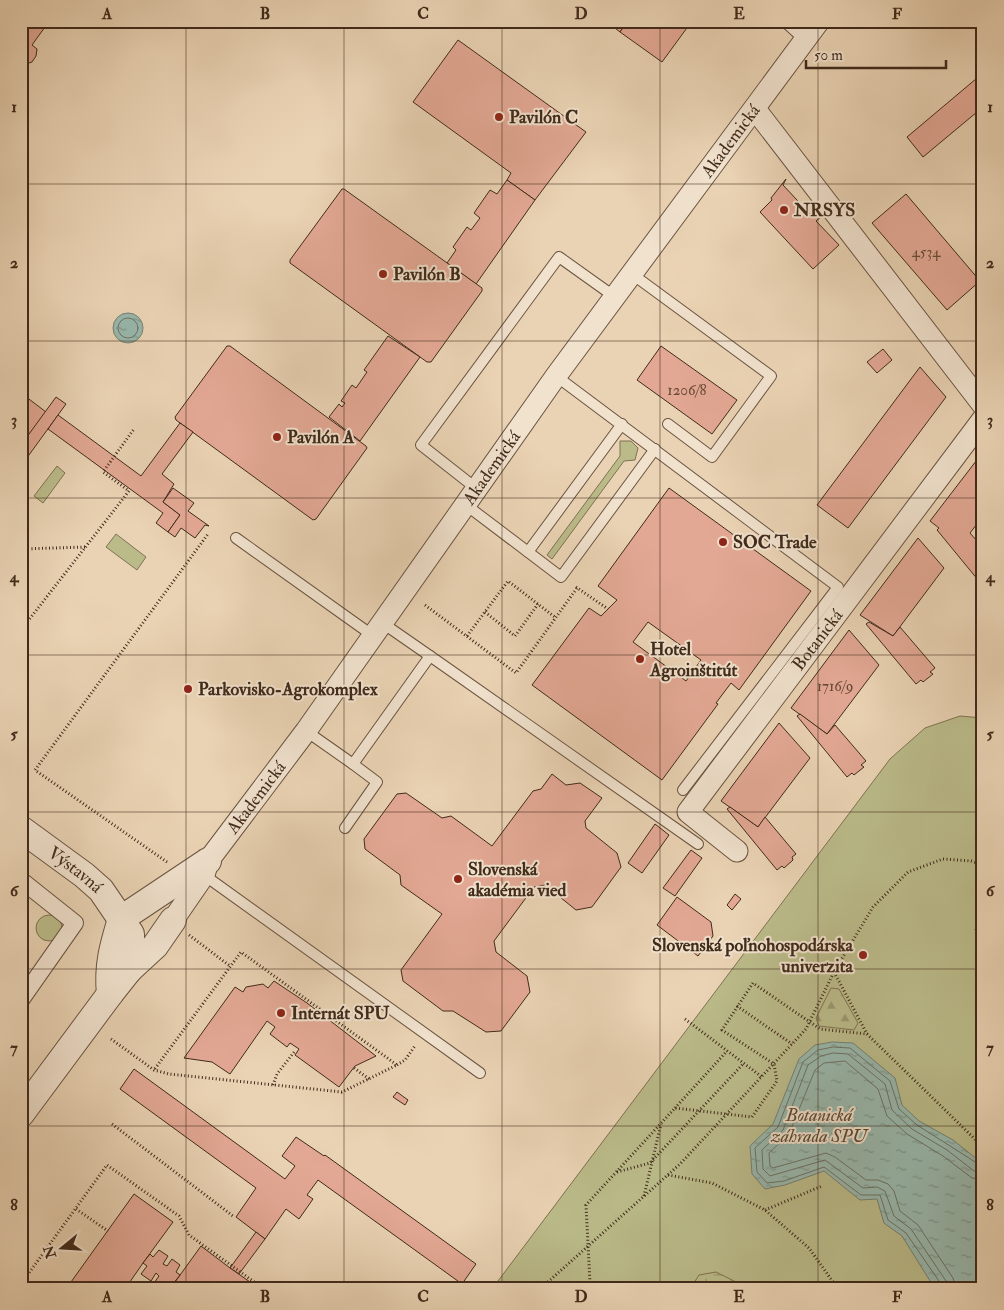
<svg xmlns="http://www.w3.org/2000/svg" width="1004" height="1310" viewBox="0 0 1004 1310" font-family="'IM FELL Double Pica',serif">
<style>
.green{fill:#bbbb8a;stroke:#7e7252}
.forest{fill:url(#forest-firs);stroke:#7e7252}
.wetland{fill:url(#wetland-marsh);stroke:#7e7252}
.water{fill:url(#water-ripples);stroke:#757f73}
.lines{fill:none;stroke-linecap:round;stroke-linejoin:round}
.shore{stroke:#6c7164;stroke-width:1}
.building{fill:#e3a894;stroke:#402a1b;fill-rule:evenodd}
.service-casing{stroke:#6a5441;stroke-width:12}
.pedestrian-casing{stroke:#6a5441;stroke-width:18}
.minor-casing{stroke:#6a5441;stroke-width:23}
.tertiary-casing{stroke:#6a5441;stroke-width:28}
.path{stroke:#402a1b;stroke-width:3;stroke-dasharray:1 2.5;stroke-linecap:butt}
.service{stroke:#f1e2ce;stroke-width:10}
.pedestrian{stroke:#f1e2ce;stroke-width:16}
.minor{stroke:#f1e2ce;stroke-width:21}
.tertiary{stroke:#f1e2ce;stroke-width:26}
.grid{fill:none;stroke:#402a1b;stroke-width:1;stroke-opacity:0.55}
.poi-dot{fill:#8f2418;stroke:#f1e2ce;stroke-width:2}
.labels{text-anchor:middle;stroke-width:4;stroke-linejoin:round;paint-order:stroke}
.number-label{font-size:15px;fill:#694a39}
.poi-label{font-size:18px;font-weight:bold;fill:#402a1b;stroke:#f1e2ce;text-anchor:start}
.street-label{font-size:18px;fill:#402a1b;stroke:#f1e2ce}
.park-label{font-size:18px;font-style:italic;fill:#594731;stroke:#f1e2ce}
.neatline{fill:none;stroke:#402a1b;stroke-width:2}
.grid-label{font-size:16px;text-anchor:middle;font-weight:bold;fill:#402a1b}
</style>
<defs>
<pattern id="forest-firs" width="22" height="20" patternUnits="userSpaceOnUse" patternTransform="scale(1.25)"><rect width="22" height="20" fill="#bbbb8a"/><path d="M5 1l3.5 6h-7zM16 11l3.5 6h-7z" fill="#999870"/></pattern>
<pattern id="wetland-marsh" width="20" height="14" patternUnits="userSpaceOnUse" patternTransform="scale(1.25)"><rect width="20" height="14" fill="#bbbb8a"/><path d="M1 5h8M5 5V1M11 12h8M15 12V8" fill="none" stroke="#999870"/></pattern>
<pattern id="water-ripples" width="26" height="14" patternUnits="userSpaceOnUse" patternTransform="scale(1.25)"><rect width="26" height="14" fill="#98b8ad"/><path d="M2 4q2-2 4 0t4 0M15 11q2-2 4 0t4 0" fill="none" stroke="#7d968c"/></pattern>
</defs>
<rect width="100%" height="100%" fill="#ead3b4"/>
<filter id="stains"><feTurbulence type="fractalNoise" baseFrequency=".004" numOctaves="4"/><feColorMatrix values="0 0 0 0 .2 0 0 0 0 .09 0 0 0 0 .02 0 0 0 .5 -.17"/></filter>
<radialGradient id="worn" r=".72"><stop offset=".6" stop-color="#630" stop-opacity="0"/><stop offset="1" stop-color="#630" stop-opacity=".3"/></radialGradient>
<g class="green">
<polygon points="620,441 631,441 638,448 635,460 624,461 552,559 547,555 620,456"/>
<polygon points="57,466 65,473 43,503 34,496"/>
<polygon points="116,534 146,557 137,570 106,547"/>
<polygon points="960,716 983,718 983,1289 492,1289 890,759 925,728"/>
<circle cx="49" cy="928" r="13"/>
</g>
<polygon class="forest" points="831,988 839,989 858,1023 854,1030 819,1026 816,1018"/>
<polygon class="wetland" points="716,1272 750,1289 690,1289 699,1275"/>
<g class="water">
<circle cx="128" cy="328" r="15"/>
<polygon points="832,1042 853,1043 895,1078 902,1105 919,1121 953,1140 983,1164 983,1285 979,1288 940,1289 932,1284 902,1236 884,1223 877,1199 860,1200 824,1171 785,1185 765,1189 752,1174 750,1146 773,1124 799,1059 815,1045"/>
</g>
<g class="lines">
<g class="shore">
<circle cx="128" cy="328" r="10"/>
<polyline points="942,1289 941,1284 906,1233 888,1220 880,1195 861,1195 824,1167 784,1181 767,1183 757,1172 755,1148 778,1127 803,1062 818,1050 833,1047 850,1048 890,1081 899,1109 917,1125 983,1167"/>
<polyline points="948,1289 946,1281 911,1229 894,1216 885,1191 877,1187 863,1188 825,1160 770,1176 763,1169 762,1150 783,1130 808,1065 821,1056 833,1053 848,1054 885,1084 892,1110 912,1129 947,1150 974,1171 983,1173"/>
<polyline points="956,1289 953,1278 918,1225 900,1211 894,1191 888,1184 878,1180 866,1180 835,1157 826,1153 773,1168 770,1166 769,1153 789,1134 815,1070 824,1063 845,1061 878,1089 887,1116 907,1134 943,1156 972,1178 983,1180"/>
</g>
</g>
<g class="building">
<polygon points="21,21 37,21 45,27 32,45 37,49 36,56 32,62 26,64 21,61"/>
<polygon points="606,21 628,21 620,32"/>
<polygon points="628,21 692,21 662,62 620,32"/>
<polygon points="458,40 586,132 535,200 507,180 511,173 413,102"/>
<polygon points="983,73 983,107 923,157 907,137"/>
<polygon points="786,179 783,185 810,214 814,210 821,217 816,221 839,245 813,269 760,212 772,200 771,198"/>
<polygon points="507,180 535,200 476,284 447,263 456,250 453,247 467,227 471,230 480,218 474,213 490,190 497,194"/>
<polygon points="342,189 344,189 482,288 482,291 431,362 427,362 290,263 290,260"/>
<polygon points="906,194 980,281 947,310 872,223"/>
<polygon points="388,336 420,357 360,441 329,417 339,404 342,407 345,403 341,401 352,385 356,388 367,372 364,370"/>
<polygon points="227,346 230,346 366,446 367,448 316,519 313,520 176,420 175,417"/>
<polygon points="661,346 737,400 712,434 637,380"/>
<polygon points="883,349 892,360 877,373 867,362"/>
<polygon points="920,367 946,397 848,528 817,505"/>
<polygon points="21,393 46,412 21,445"/>
<polygon points="56,397 66,404 21,466 21,445"/>
<polygon points="58,415 141,476 180,423 193,432 162,474 174,484 163,502 180,515 168,532 156,523 163,513 48,429"/>
<polygon points="983,452 983,516 970,533 983,548 983,586 937,530 939,528 930,521"/>
<polygon points="173,488 194,503 188,511 209,526 205,525 195,538 181,528 175,537 168,532 180,515 163,502"/>
<path d="M669 488 811 591 739 690 731 683 716 703 718 704 662 780 532 685 589 608 601 616 617 600 598 586ZM648 622 701 660 686 681 633 642Z"/>
<polygon points="918,538 944,568 893,636 860,615"/>
<polygon points="869,622 893,636 900,627 935,668 930,672 933,674 923,682 921,680 916,684 866,624"/>
<polygon points="849,630 879,665 827,734 791,708"/>
<polygon points="800,714 827,734 835,725 866,761 861,765 864,767 854,775 852,773 847,777 797,716"/>
<polygon points="779,723 810,758 758,827 721,801"/>
<polygon points="552,774 566,785 580,783 602,798 585,821 586,828 617,853 621,867 592,907 576,910 545,885 534,887 494,941 496,952 527,976 530,992 501,1031 486,1032 453,1011 443,1011 403,981 401,970 442,914 401,885 400,875 365,849 364,839 397,794 406,793 442,818 451,816 492,846 533,791 541,789"/>
<polygon points="730,807 758,827 765,817 796,854 792,857 793,860 784,868 782,866 777,870 727,809"/>
<polygon points="655,824 669,835 642,873 628,863"/>
<polygon points="691,850 702,858 675,896 663,888"/>
<polygon points="735,894 741,899 732,910 727,905"/>
<polygon points="677,897 711,922 713,936 698,956 657,925"/>
<polygon points="274,981 307,1003 376,1056 355,1066 339,1087 295,1055 299,1049 290,1043 287,1047 270,1034 275,1027 267,1021 230,1074 212,1062 184,1058 235,987 243,992 246,987 263,984 268,988"/>
<polygon points="134,1069 285,1179 295,1166 282,1156 296,1137 324,1156 325,1155 476,1264 462,1284 318,1180 307,1195 313,1199 299,1219 286,1209 265,1239 236,1217 256,1188 120,1089"/>
<polygon points="397,1092 408,1100 405,1105 393,1097"/>
<polygon points="134,1194 173,1222 143,1263 125,1289 66,1289"/>
<polygon points="256,1232 265,1239 239,1274 230,1268"/>
<polygon points="201,1246 230,1268 260,1289 170,1289"/>
<polygon points="159,1250 168,1256 163,1264 167,1266 172,1259 180,1265 176,1272 180,1275 172,1285 168,1282 164,1289 154,1283 159,1276 156,1273 151,1281 141,1274 147,1266 143,1263 150,1254 153,1257"/>
</g>
<g class="lines">
<g class="service-casing">
<g id="service">
<polyline points="784,21 805,40"/>
<polyline points="632,274 771,376 712,457 668,424"/>
<polyline points="556,376 838,587 683,790"/>
<polyline points="477,489 421,445 559,257 615,297"/>
<polyline points="466,505 561,577 655,449"/>
<polyline points="236,538 372,635"/>
<polyline points="528,552 622,424"/>
<polyline points="430,656 698,844"/>
<polyline points="306,731 353,764"/>
<polyline points="345,828 377,782 353,764 430,656 381,622"/>
<polyline points="204,875 480,1073"/>
</g>
</g>
<g class="pedestrian-casing">
<polyline id="pedestrian" points="21,880 75,923 21,1000"/>
</g>
<g class="minor-casing">
<g id="minor">
<polyline points="755,109 983,405"/>
<path id="s1" d="M737 851 688 812 983 419"/>
<path id="s2" d="M173 920 204 875 208 861 306 731 556 376 819 21"/>
</g>
</g>
<g class="tertiary-casing">
<g id="tertiary">
<path id="s3" d="M21 829 84 875 101 890 131 934V959L129 970"/>
<polyline points="121,919 208,861"/>
<path d="M110 994C107 966 113 945 121 919"/>
<polyline points="21,1114 110,994 129,970 155,946 173,920"/>
</g>
</g>
<g class="path">
<polyline points="21,549 86,547"/>
<polyline points="576,587 608,609"/>
<polyline points="425,605 516,673 577,588"/>
<polyline points="485,612 515,636 538,604"/>
<polyline points="21,630 129,491 103,472 134,429"/>
<polyline points="467,636 508,581 556,618"/>
<polyline points="167,862 35,770 208,534"/>
<polyline points="983,917 976,928 983,1004"/>
<polyline points="189,935 230,966"/>
<polyline points="834,972 867,1034"/>
<polyline points="737,1006 792,1044"/>
<polyline points="685,1019 762,1077"/>
<polyline points="111,1039 154,1070 169,1074 342,1092 397,1065 241,952 154,1070"/>
<polyline points="397,1065 405,1060 415,1046"/>
<polyline points="354,1068 369,1079"/>
<polyline points="273,1085 277,1074 295,1051"/>
<polyline points="675,1108 727,1051"/>
<polyline points="112,1124 233,1216"/>
<polyline points="617,1172 650,1163 744,1063"/>
<polyline points="668,1175 712,1183 765,1210 809,1248 838,1289"/>
<polyline points="644,1196 661,1124"/>
<polyline points="76,1209 108,1231"/>
<polyline points="765,1210 822,1186"/>
<polyline points="908,1282 914,1289"/>
<polyline points="21,1284 107,1165 179,1216 189,1235 264,1289"/>
<polyline points="153,1289 154,1288"/>
<polyline points="540,1289 680,1164 806,1029 834,972 873,907 908,872 943,859 971,861 983,865"/>
<polyline points="593,1289 590,1283 586,1205 675,1108 752,1117 777,1081 774,1064 722,1030 753,983 820,1029 867,1034 983,1147"/>
</g>
<use href="#service" class="service"/>
<use href="#pedestrian" class="pedestrian"/>
<use href="#minor" class="minor"/>
<use href="#tertiary" class="tertiary"/>
</g>
<path class="grid" d="M186 21V1289M344 21V1289M502 21V1289M660 21V1289M818 21V1289M21 184H983M21 341H983M21 498H983M21 655H983M21 812H983M21 969H983M21 1126H983"/>
<g class="poi-dot">
<circle cx="499" cy="117" r="5"/>
<circle cx="784" cy="210" r="5"/>
<circle cx="383" cy="274" r="5"/>
<circle cx="277" cy="437" r="5"/>
<circle cx="723" cy="542" r="5"/>
<circle cx="640" cy="659" r="5"/>
<circle cx="188" cy="689" r="5"/>
<circle cx="458" cy="879" r="5"/>
<circle cx="863" cy="955" r="5"/>
<circle cx="281" cy="1013" r="5"/>
</g>
<g class="labels">
<g class="number-label">
<text x="926" y="257">4534</text>
<text x="687" y="395">1206/8</text>
<text x="835" y="691">1716/9</text>
</g>
<g class="poi-label">
<text x="509" y="123">Pavilón C</text>
<text x="794" y="216">NRSYS</text>
<text x="393" y="280">Pavilón B</text>
<text x="287" y="443">Pavilón A</text>
<text x="733" y="548">SOC Trade</text>
<text x="650" y="655">Hotel<tspan x="650" dy="21">Agroinštitút</tspan></text>
<text x="198" y="695">Parkovisko-Agrokomplex</text>
<text x="468" y="875">Slovenská<tspan x="468" dy="21">akadémia vied</tspan></text>
<text x="853" y="951" text-anchor="end">Slovenská poľnohospodárska<tspan x="853" dy="21">univerzita</tspan></text>
<text x="291" y="1019">Internát SPU</text>
</g>
<g class="street-label">
<text dy="6" stroke="none"><textPath href="#s2" startOffset="959">Akademická</textPath></text>
<text dy="6" stroke="none"><textPath href="#s2" startOffset="554">Akademická</textPath></text>
<text dy="6" stroke="none"><textPath href="#s1" startOffset="278">Botanická</textPath></text>
<text dy="6" stroke="none"><textPath href="#s2" startOffset="149">Akademická</textPath></text>
<text dy="6" stroke="none"><textPath href="#s3" startOffset="68">Výstavná</textPath></text>
</g>
<g class="park-label">
<text x="819" y="1121">Botanická<tspan x="819" dy="21">záhrada SPU</tspan></text>
</g>
</g>
<rect width="1004" height="1310" fill="none" stroke="#ead3b4" stroke-width="55"/>
<g transform="translate(62 1248) rotate(252)" stroke="#f1e2ce" stroke-width="4" paint-order="stroke">
<path d="M0-4L9 19L0 12L-9 19Z" fill="#402a1b"/>
<text y="-8" font-size="14" font-weight="bold" text-anchor="middle" fill="#402a1b">N</text>
</g>
<path d="M806 60v8h140v-8" fill="none" stroke="#402a1b" stroke-width="2.5"/>
<text x="814" y="60" font-size="15" fill="#402a1b" stroke="#f1e2ce" stroke-width="4" paint-order="stroke">50 m</text>
<rect x="28" y="28" width="948" height="1254" class="neatline"/>
<g class="grid-label">
<text x="107" y="19">A</text>
<text x="265" y="19">B</text>
<text x="423" y="19">C</text>
<text x="581" y="19">D</text>
<text x="739" y="19">E</text>
<text x="897" y="19">F</text>
<text x="14" y="112">1</text>
<text x="990" y="112">1</text>
<text x="14" y="268">2</text>
<text x="990" y="268">2</text>
<text x="14" y="425">3</text>
<text x="990" y="425">3</text>
<text x="14" y="582">4</text>
<text x="990" y="582">4</text>
<text x="14" y="739">5</text>
<text x="990" y="739">5</text>
<text x="14" y="896">6</text>
<text x="990" y="896">6</text>
<text x="14" y="1053">7</text>
<text x="990" y="1053">7</text>
<text x="14" y="1210">8</text>
<text x="990" y="1210">8</text>
<text x="107" y="1302">A</text>
<text x="265" y="1302">B</text>
<text x="423" y="1302">C</text>
<text x="581" y="1302">D</text>
<text x="739" y="1302">E</text>
<text x="897" y="1302">F</text>
</g>
<rect width="100%" height="100%" filter="url(#stains)"/>
<rect width="100%" height="100%" fill="url(#worn)"/>
</svg>
